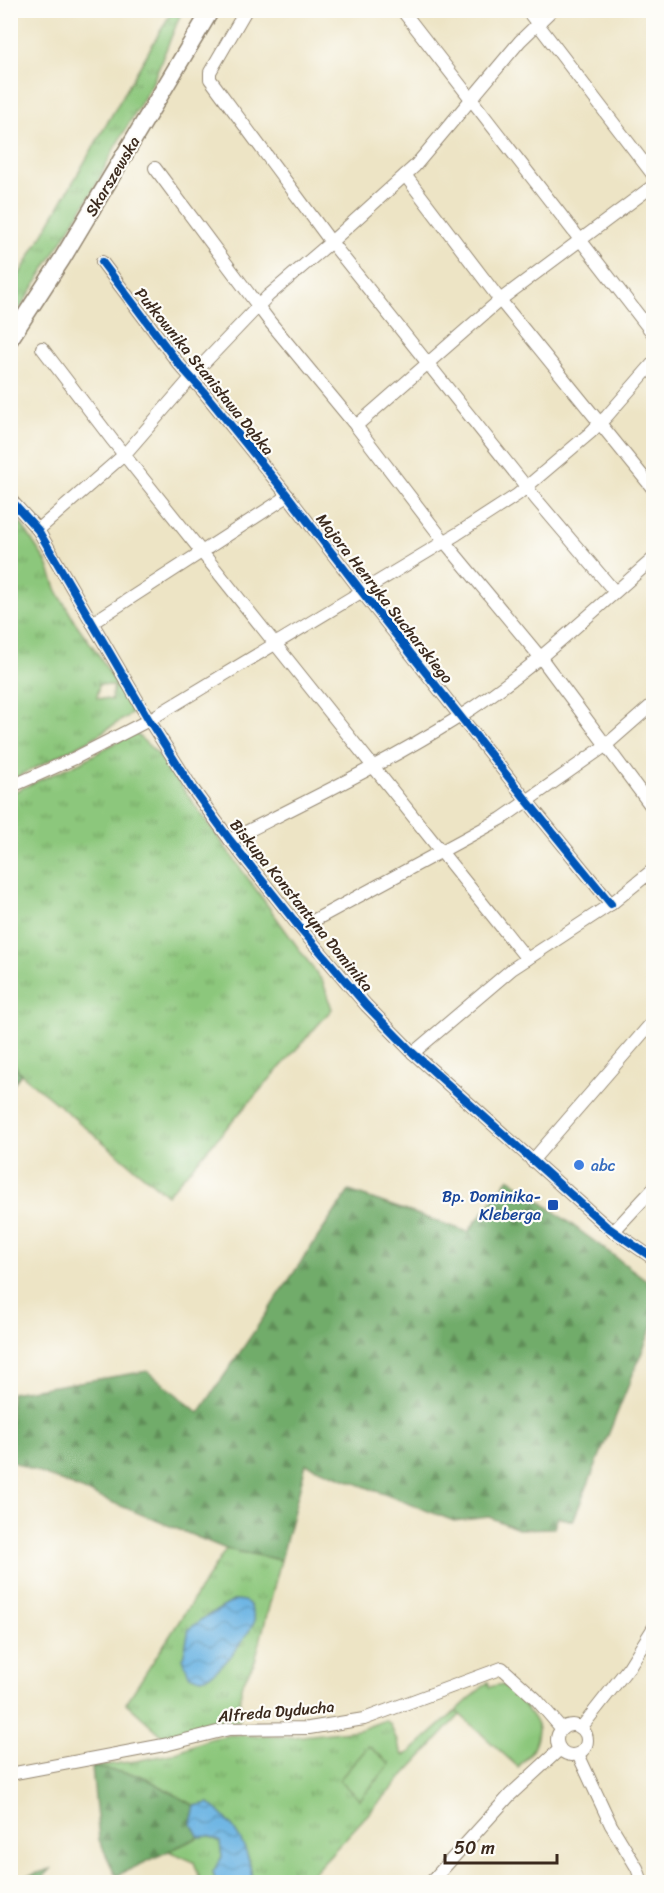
<svg xmlns="http://www.w3.org/2000/svg" width="664" height="1893" viewBox="0 0 664 1893" font-family="Sriracha,sans-serif">
<style>
.grass{fill:url(#grass-tufts);stroke:#64784c;stroke-width:1.5;fill-rule:evenodd}
.forest{fill:url(#forest-firs);stroke:#566b44;stroke-width:1.5}
.garden{fill:#8cc77b;stroke:#64784c;stroke-width:1.5}
.water{fill:url(#water-waves);stroke:#526f80;stroke-width:1.5}
.lines{fill:none;stroke-linecap:round;stroke-linejoin:round}
.minor-casing{stroke:#948772;stroke-width:14}
.secondary-casing{stroke:#948772;stroke-width:19}
.minor{stroke:#fff;stroke-width:12}
.secondary{stroke:#fff;stroke-width:16}
.cycleway-casing{stroke:#fdfcf7;stroke-width:11}
.cycleway{stroke:#0057b8;stroke-width:8}
.shop-dot{fill:#3f7fe0;stroke:#fdfcf7;stroke-width:2}
.transit-dot{fill:#1a4fb4;stroke:#fdfcf7;stroke-width:2}
.labels{text-anchor:middle;stroke-width:4.5;stroke-linejoin:round;paint-order:stroke}
.street-label{font-size:16px;fill:#3b2a1e;stroke:#fdfcf7}
.shop-label{font-size:16px;fill:#366cbe;stroke:#fdfcf7;text-anchor:start}
.transit-label{font-size:16px;fill:#164399;stroke:#fdfcf7;text-anchor:end}
</style>
<defs>
<pattern id="grass-tufts" width="24" height="20" patternUnits="userSpaceOnUse" patternTransform="scale(1.5)"><rect width="24" height="20" fill="#8cc77b"/><path d="M3 7l-1-3M5 7V3M7 7l1-3M15 17l-1-3M17 17v-4M19 17l1-3" fill="none" stroke="#74a264"/></pattern>
<pattern id="forest-firs" width="22" height="20" patternUnits="userSpaceOnUse" patternTransform="scale(1.5)"><rect width="22" height="20" fill="#71ac6b"/><path d="M5 1l3.5 6h-7zM16 11l3.5 6h-7z" fill="#5e8c57"/></pattern>
<pattern id="water-waves" width="16" height="10" patternUnits="userSpaceOnUse" patternTransform="scale(1.5)"><rect width="16" height="10" fill="#6ab4e3"/><path d="M0 5q4-4 8 0t8 0" fill="none" stroke="#5893b7"/></pattern>
</defs>
<rect width="100%" height="100%" fill="#fdfcf7"/>
<filter id="ink" filterUnits="userSpaceOnUse"><feTurbulence type="fractalNoise" baseFrequency=".0167" numOctaves="2"/><feDisplacementMap in="SourceGraphic" scale="12" xChannelSelector="R" yChannelSelector="G"/><feConvolveMatrix kernelMatrix="1 2 1 2 8 2 1 2 1" color-interpolation-filters="sRGB"/></filter>
<filter id="wash" filterUnits="userSpaceOnUse"><feTurbulence type="fractalNoise" baseFrequency=".008" numOctaves="4" result="noise"/><feDisplacementMap in="SourceGraphic" scale="24" xChannelSelector="R" yChannelSelector="G"/><feGaussianBlur stdDeviation="1.35" result="paint"/><feColorMatrix in="noise" values="0 0 0 0 0 0 0 0 0 0 0 0 0 0 0 0 0 1.4 0 .05"/><feComposite in="paint" operator="in"/></filter>
<g filter="url(#wash)">
<rect width="100%" height="100%" fill="#ede4c5"/>
<g class="grass">
<polygon points="172,11 182,11 151,86 115,147 93,191 11,323 11,289"/>
<path d="M11 511 20 522 47 563 57 591 75 622 100 657 133 713 88 741 11 780ZM99 684 114 686 111 700 97 698Z"/>
<polygon points="134,732 157,753 323,982 332,1009 167,1195 21,1074 11,1060 11,793 85,760"/>
<path d="M226 1549 281 1560 255 1661 241 1686 240 1720 165 1738 126 1703ZM235 1600 249 1632 239 1644 202 1619Z"/>
<path d="M456 1711 461 1714 305 1882H252C251 1851 234 1822 209 1803L195 1806 142 1776 92 1767 136 1761 171 1754 209 1739 230 1735 291 1737 331 1733 359 1730 385 1720 390 1724 403 1755 409 1753Z"/>
<polygon points="209,1836 220,1841 222,1857 213,1872 216,1882 201,1882 194,1862 169,1851 199,1837"/>
</g>
<g class="forest">
<polygon points="11,1060 21,1074 11,1087"/>
<polygon points="509,1178 653,1285 653,1325 573,1521 558,1517 554,1528 518,1529 489,1517 454,1521 306,1464 281,1560 226,1549 11,1461 11,1393 148,1371 199,1413 349,1191 468,1232"/>
<polygon points="92,1767 142,1776 195,1806 191,1823 199,1837 116,1876 99,1840"/>
<polygon points="51,1869 39,1882 11,1882 11,1881"/>
</g>
<g class="garden">
<path d="M488 1682 490 1687C496 1685 502 1683 508 1688 515 1693 539 1722 538 1730 537 1747 529 1756 518 1767L456 1711Z"/>
<polygon points="369,1746 390,1764 360,1800 339,1780"/>
</g>
<g class="water">
<path d="M235 1600C252 1600 251 1607 255 1621 246 1637 218 1680 198 1678 195 1677 192 1676 189 1675L183 1658 189 1629 202 1619Z"/>
<path d="M209 1803C234 1822 251 1851 252 1882H216L213 1872 222 1857 220 1842 209 1836 199 1837 191 1823 195 1806Z"/>
</g>
</g>
<g filter="url(#ink)">
<g class="lines">
<g class="minor-casing">
<g id="minor">
<polyline points="246,10 210,72 210,79 331,242 536,499 615,592"/>
<polyline points="402,10 654,335"/>
<polyline points="527,10 654,176"/>
<polyline points="652,10 654,12"/>
<polyline points="155,168 270,322 356,426 444,541 541,658 654,810"/>
<polyline points="405,175 500,300 654,490"/>
<polyline points="102,262 178,363 203,391 288,496 362,592 528,802 611,904"/>
<polyline points="42,348 113,441 527,959"/>
<polyline points="356,426 500,300 654,185"/>
<polyline points="10,499 38,530 149,720 192,788 230,840 300,928 366,1005 413,1053 606,1226 654,1259"/>
<polyline points="38,530 125,454 204,363 268,296 331,242 415,166 520,41 552,10"/>
<polyline points="92,623 288,496"/>
<polyline points="10,787 75,758 149,720 457,534 517,495 590,433 607,416 654,362"/>
<path d="M230 840C307 801 386 763 459 717 530 672 591 613 654 558"/>
<polyline points="300,928 501,819 605,746 654,703"/>
<polyline points="413,1053 512,969 611,904 654,869"/>
<polyline points="532,1161 654,1020"/>
<polyline points="613,1232 654,1188"/>
<circle cx="572" cy="1740" r="15"/>
<polyline points="581,1728 629,1667 654,1627"/>
<polyline points="578,1754 611,1825 637,1868 642,1882"/>
<polyline points="10,1774 169,1744 229,1729 309,1728 364,1719 502,1668 536,1699 562,1729"/>
<polyline points="431,1882 510,1795 560,1749"/>
</g>
</g>
<g class="secondary-casing">
<polyline id="secondary" points="10,339 62,259 211,10"/>
</g>
<use href="#minor" class="minor"/>
<use href="#secondary" class="secondary"/>
<g class="cycleway-casing">
<g id="cycleway">
<polyline points="102,262 178,363 203,391 288,496 362,592 528,802 611,904"/>
<polyline points="10,499 38,530 149,720 192,788 230,840 300,928 366,1005 413,1053 606,1226 654,1259"/>
</g>
</g>
<use href="#cycleway" class="cycleway"/>
</g>
</g>
<circle class="shop-dot" cx="579" cy="1165" r="6"/>
<rect class="transit-dot" x="547" y="1199" width="12" height="12" rx="3"/>
<g class="labels">
<g class="street-label">
<text transform="translate(112 176) rotate(-59)" y="6">Skarszewska</text>
<text transform="translate(205 371) rotate(51)" y="6">Pułkownika Stanisława Dąbka</text>
<text transform="translate(385 598) rotate(52)" y="6">Majora Henryka Sucharskiego</text>
<text transform="translate(302 905) rotate(51)" y="6">Biskupa Konstantyna Dominika</text>
<text transform="translate(276 1711) rotate(-5)" y="6">Alfreda Dyducha</text>
</g>
<g class="shop-label">
<text x="591" y="1171">abc</text>
</g>
<g class="transit-label">
<text x="541" y="1202">Bp. Dominika-<tspan x="541" dy="18">Kleberga</tspan></text>
</g>
</g>
<rect width="664" height="1893" fill="none" stroke="#fdfcf7" stroke-width="36"/>
<path d="M445 1854v9h112v-9" fill="none" stroke="#3b2a1e" stroke-width="3"/>
<text x="454" y="1854" font-size="18" fill="#3b2a1e" stroke="#fdfcf7" stroke-width="4.5" paint-order="stroke">50 m</text>
</svg>
